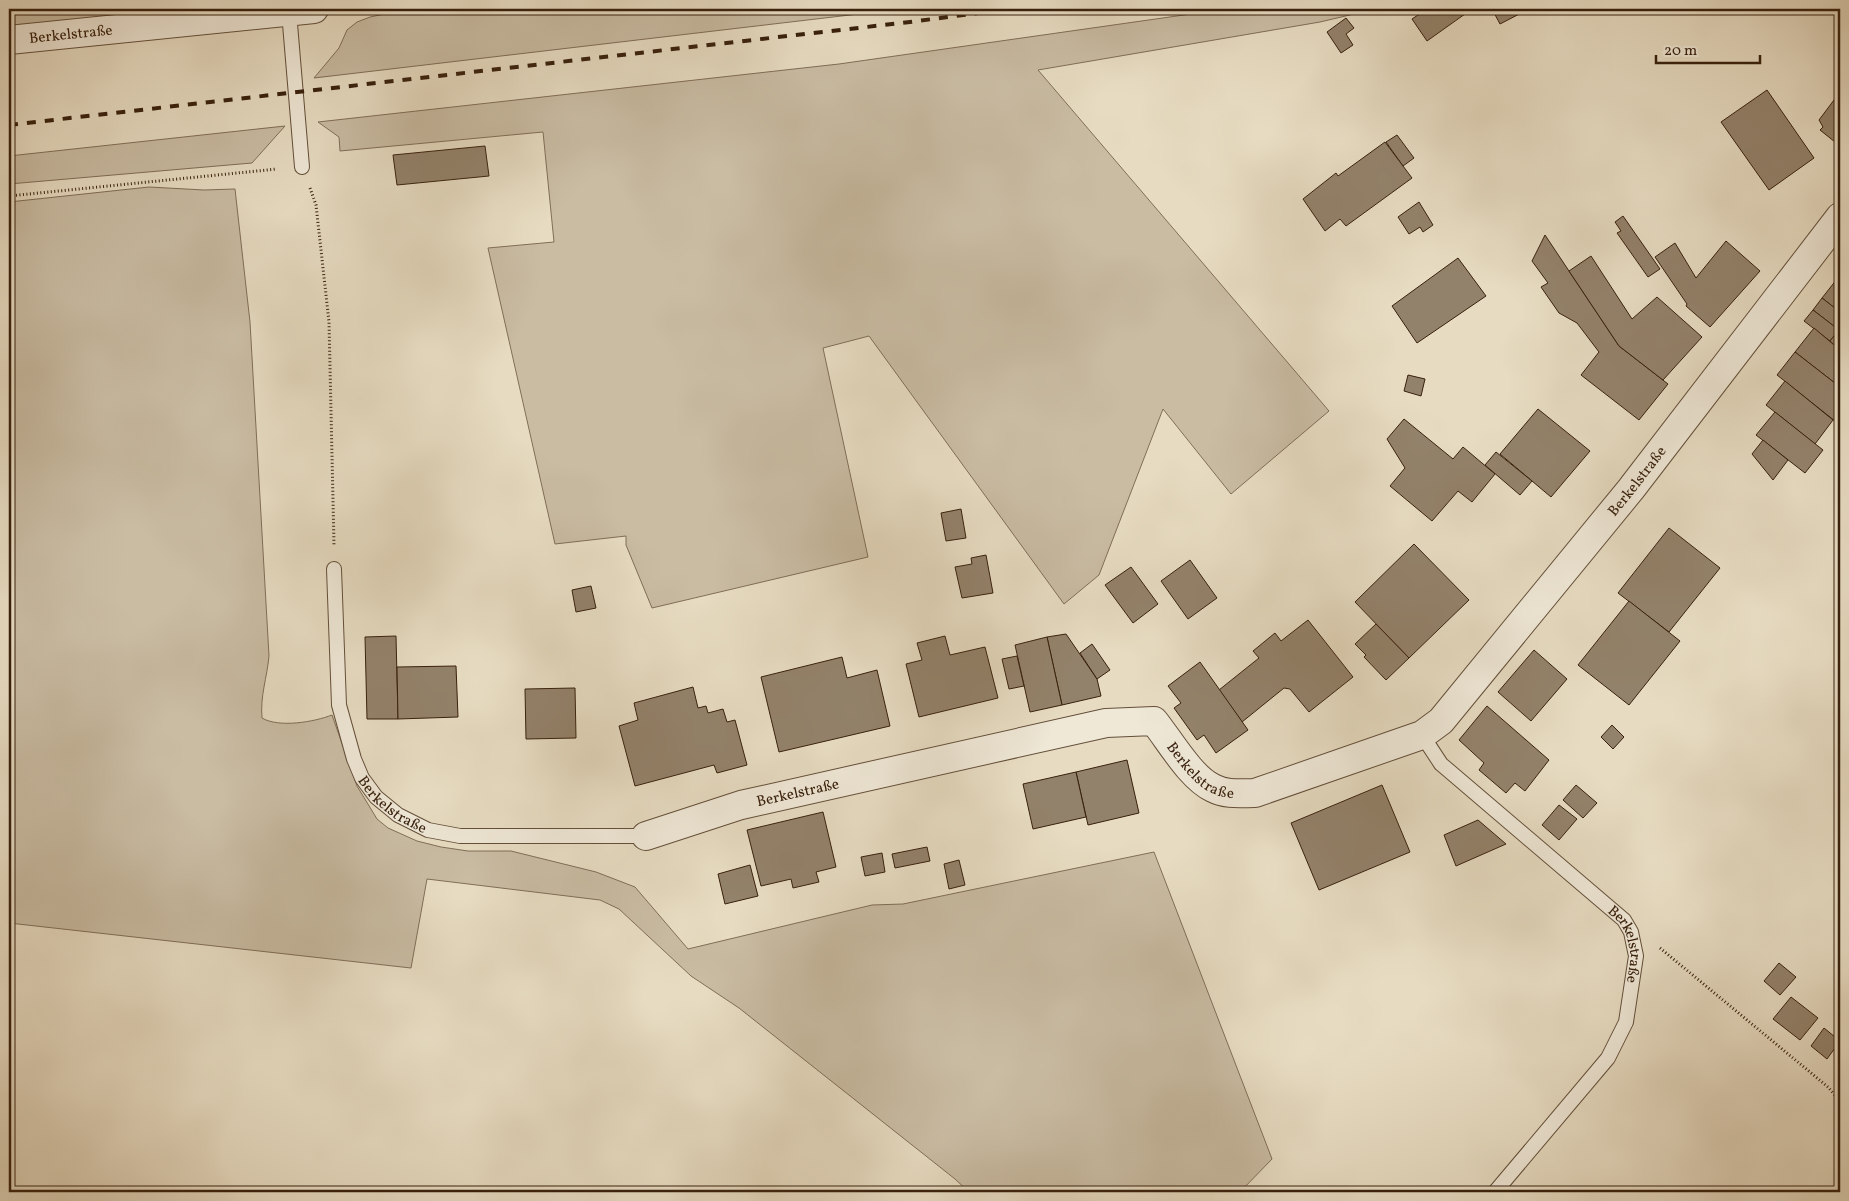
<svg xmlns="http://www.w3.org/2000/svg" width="1849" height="1201" viewBox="0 0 1849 1201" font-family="Vollkorn,serif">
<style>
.green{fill:#c9bca3;stroke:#806e58}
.building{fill:#93826b;stroke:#38200d}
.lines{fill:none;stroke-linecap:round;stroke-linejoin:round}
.lane-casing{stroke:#644f3a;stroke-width:16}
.street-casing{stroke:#644f3a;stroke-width:30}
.path{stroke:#38200d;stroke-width:3;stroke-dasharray:1 2.5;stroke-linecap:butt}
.lane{stroke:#efe8d7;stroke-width:14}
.street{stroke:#efe8d7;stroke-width:28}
.rail{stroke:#38200d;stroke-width:4;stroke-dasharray:9 9;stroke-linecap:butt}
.labels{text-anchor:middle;stroke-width:4;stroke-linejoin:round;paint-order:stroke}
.street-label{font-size:15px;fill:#38200d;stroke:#efe8d7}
</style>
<rect width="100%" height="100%" fill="#e7dcc2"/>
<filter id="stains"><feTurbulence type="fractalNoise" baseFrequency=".004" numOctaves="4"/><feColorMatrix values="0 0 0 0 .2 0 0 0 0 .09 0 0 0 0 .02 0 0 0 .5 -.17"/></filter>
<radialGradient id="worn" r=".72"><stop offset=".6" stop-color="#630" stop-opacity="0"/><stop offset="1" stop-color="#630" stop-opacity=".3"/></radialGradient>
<g class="green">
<polygon points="9,9 213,9 9,31"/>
<polygon points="409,9 901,9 314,78 339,48 347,30 357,22 370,17"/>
<polygon points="1226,9 1375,9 1320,22 1038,70 1329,411 1231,494 1163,409 1099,575 1064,604 869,336 823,348 868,557 652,608 626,545 626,536 555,544 488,248 554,242 543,132 340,151 339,137 318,122 839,64"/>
<polygon points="285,126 252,163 9,184 9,156"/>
<path d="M149 187 204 190 235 189 250 322 269 656C267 678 260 696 262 718 279 728 314 722 332 715L357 786 377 819 388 828 417 841 441 847 468 851H511L596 872 635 887 688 949 872 905 903 904 1154 852 1272 1159 1240 1192H969L955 1179 739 1008 691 976 619 909 600 900 427 879 411 968 9 923V202Z"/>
</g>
<g class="building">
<polygon points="1427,9 1461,9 1465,14 1427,41 1412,19"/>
<polygon points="1492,9 1529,9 1500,24"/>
<polygon points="1346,18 1354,28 1346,34 1353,45 1341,53 1327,32"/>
<polygon points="1840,82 1840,146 1820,130 1823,127 1819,120 1840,92 1835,89"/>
<polygon points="1767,90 1814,158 1769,190 1721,122"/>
<polygon points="1397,135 1414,158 1403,166 1386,142"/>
<polygon points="1385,142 1412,178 1346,226 1340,219 1325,231 1303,199 1336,173 1338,176"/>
<polygon points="485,146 489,176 397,185 393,155"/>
<polygon points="1419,202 1433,225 1423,232 1420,227 1409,234 1398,217"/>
<polygon points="1623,216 1660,269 1648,277 1617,233 1621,231 1615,222"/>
<polygon points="1545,235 1619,346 1668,384 1639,420 1581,375 1599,352 1577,323 1559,313 1541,287 1548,283 1532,261"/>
<polygon points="1726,241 1760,271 1710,327 1686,306 1687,304 1655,257 1675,243 1696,278"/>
<polygon points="1591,256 1632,319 1657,297 1702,337 1663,380 1619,346 1569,271"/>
<polygon points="1458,258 1486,296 1417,343 1392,306"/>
<polygon points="1837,279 1840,286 1840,312 1822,298"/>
<polygon points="1822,298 1840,312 1839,330 1813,310"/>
<polygon points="1813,310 1839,330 1830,341 1804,321"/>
<polygon points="1814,328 1840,350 1840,387 1795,352"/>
<polygon points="1840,328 1840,350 1830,341"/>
<polygon points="1795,352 1840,387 1840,425 1777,375"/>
<polygon points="1408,375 1425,379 1421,396 1404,391"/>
<polygon points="1785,381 1833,420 1815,444 1766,405"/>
<polygon points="1538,409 1590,451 1551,497 1500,454"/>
<polygon points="1775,412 1823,450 1805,473 1756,435"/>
<polygon points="1404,419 1453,459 1463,447 1495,474 1472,502 1458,491 1432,521 1390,486 1405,468 1387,439"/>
<polygon points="1763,440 1788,460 1773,480 1752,454"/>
<polygon points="1496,452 1532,481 1520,495 1485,465"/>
<polygon points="961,509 966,538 946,541 941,513"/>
<polygon points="1669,528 1720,568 1669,632 1618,593"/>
<polygon points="1414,544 1469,600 1409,658 1355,602"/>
<polygon points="986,555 993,593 962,598 955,567 972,564 971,558"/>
<polygon points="1190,560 1217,598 1188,619 1161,581"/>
<polygon points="1131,567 1158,604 1133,623 1105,585"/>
<polygon points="591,586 596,608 576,612 572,590"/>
<polygon points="1629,601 1680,641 1629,705 1578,665"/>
<polygon points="1308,620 1353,677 1309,712 1290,689 1284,688 1242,722 1219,690 1259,658 1253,651 1275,633 1281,641"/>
<polygon points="1376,624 1409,658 1386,680 1364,657 1366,655 1355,644"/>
<polygon points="1066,634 1097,679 1101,696 1062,705 1047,637"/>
<polygon points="396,636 398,719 367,719 365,637"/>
<polygon points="945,636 950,655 985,647 998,698 919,717 906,664 922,660 917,643"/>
<polygon points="1047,637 1062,705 1030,712 1015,645"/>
<polygon points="1092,644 1110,670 1097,679 1080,653"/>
<polygon points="1534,650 1567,679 1531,721 1498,692"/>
<polygon points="1017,656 1024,686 1009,689 1002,659"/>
<polygon points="842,657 847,678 877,670 890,726 779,752 761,677"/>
<polygon points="1200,662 1248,730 1216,753 1204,735 1197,740 1174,708 1181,703 1168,686"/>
<polygon points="456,666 458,717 398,719 397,667"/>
<polygon points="693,687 698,708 706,706 708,713 723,709 727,722 735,720 747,765 717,773 714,765 635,786 619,726 638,720 634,703"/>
<polygon points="575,688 576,738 526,739 525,689"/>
<polygon points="1487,706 1549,760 1525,791 1515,783 1506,793 1479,770 1484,763 1459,740"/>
<polygon points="1612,725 1624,737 1613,749 1601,737"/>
<polygon points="1127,760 1139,813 1088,825 1076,772"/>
<polygon points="1076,772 1086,817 1033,829 1023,784"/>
<polygon points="1382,785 1410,852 1319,890 1291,823"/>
<polygon points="1576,785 1597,803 1583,818 1563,800"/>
<polygon points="1559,805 1577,819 1559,840 1542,825"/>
<polygon points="823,812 836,867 816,872 819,882 793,888 791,879 761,886 747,830"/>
<polygon points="1478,820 1506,844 1456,866 1444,835"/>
<polygon points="927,847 930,861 895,868 892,854"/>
<polygon points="882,853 885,872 865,876 861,857"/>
<polygon points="959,860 965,885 949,889 944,864"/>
<polygon points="750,865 758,896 725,904 718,874"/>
<polygon points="1779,963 1796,977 1780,995 1764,981"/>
<polygon points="1791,997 1818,1018 1800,1040 1773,1019"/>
<polygon points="1824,1028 1840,1041 1827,1059 1811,1046"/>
</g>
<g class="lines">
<g class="lane-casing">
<g id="lane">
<polyline points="289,12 302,167"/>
<path id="s1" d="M334 569 339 705 354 759 362 778 376 797 398 815 428 830 460 836H646"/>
<path id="s2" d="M1422 735 1441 764 1624 920 1631 932 1636 956 1626 1022 1608 1058 1495 1192"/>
</g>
</g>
<g class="street-casing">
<g id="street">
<path id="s3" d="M9 40 314 9"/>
<path id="s4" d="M646 836 741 805 1106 723 1154 721C1170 741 1191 778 1213 788 1226 795 1241 793 1255 793L1422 735 1441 721 1631 489 1840 217"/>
</g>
</g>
<g class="path">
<polyline points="310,188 316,205 329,322 334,545"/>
<polyline points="9,196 277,169"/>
<polyline points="1660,948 1828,1087 1840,1101"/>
</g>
<use href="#lane" class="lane"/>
<use href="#street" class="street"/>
<polyline class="rail" points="9,125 910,22 1009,9"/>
</g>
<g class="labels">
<g class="street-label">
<text dy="5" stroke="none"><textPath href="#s3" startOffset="62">Berkelstraße</textPath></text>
<text dy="5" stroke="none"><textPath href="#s4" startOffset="1165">Berkelstraße</textPath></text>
<text dy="5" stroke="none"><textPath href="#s4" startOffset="592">Berkelstraße</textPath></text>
<text dy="5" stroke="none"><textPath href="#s4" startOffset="158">Berkelstraße</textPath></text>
<text dy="5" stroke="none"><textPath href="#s1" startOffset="254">Berkelstraße</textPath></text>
<text dy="5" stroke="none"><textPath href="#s2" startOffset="299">Berkelstraße</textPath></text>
</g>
</g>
<rect width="1849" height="1201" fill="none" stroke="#e7dcc2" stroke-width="30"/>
<rect x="10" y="10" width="1829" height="1181" fill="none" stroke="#38200d" stroke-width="2.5"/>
<rect x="15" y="15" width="1819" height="1171" fill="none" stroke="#38200d"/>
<path d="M1656 55v8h104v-8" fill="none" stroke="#38200d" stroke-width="2.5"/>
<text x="1664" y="55" font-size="15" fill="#38200d" stroke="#efe8d7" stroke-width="4" paint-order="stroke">20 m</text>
<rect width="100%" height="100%" filter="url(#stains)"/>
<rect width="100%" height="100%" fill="url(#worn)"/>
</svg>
